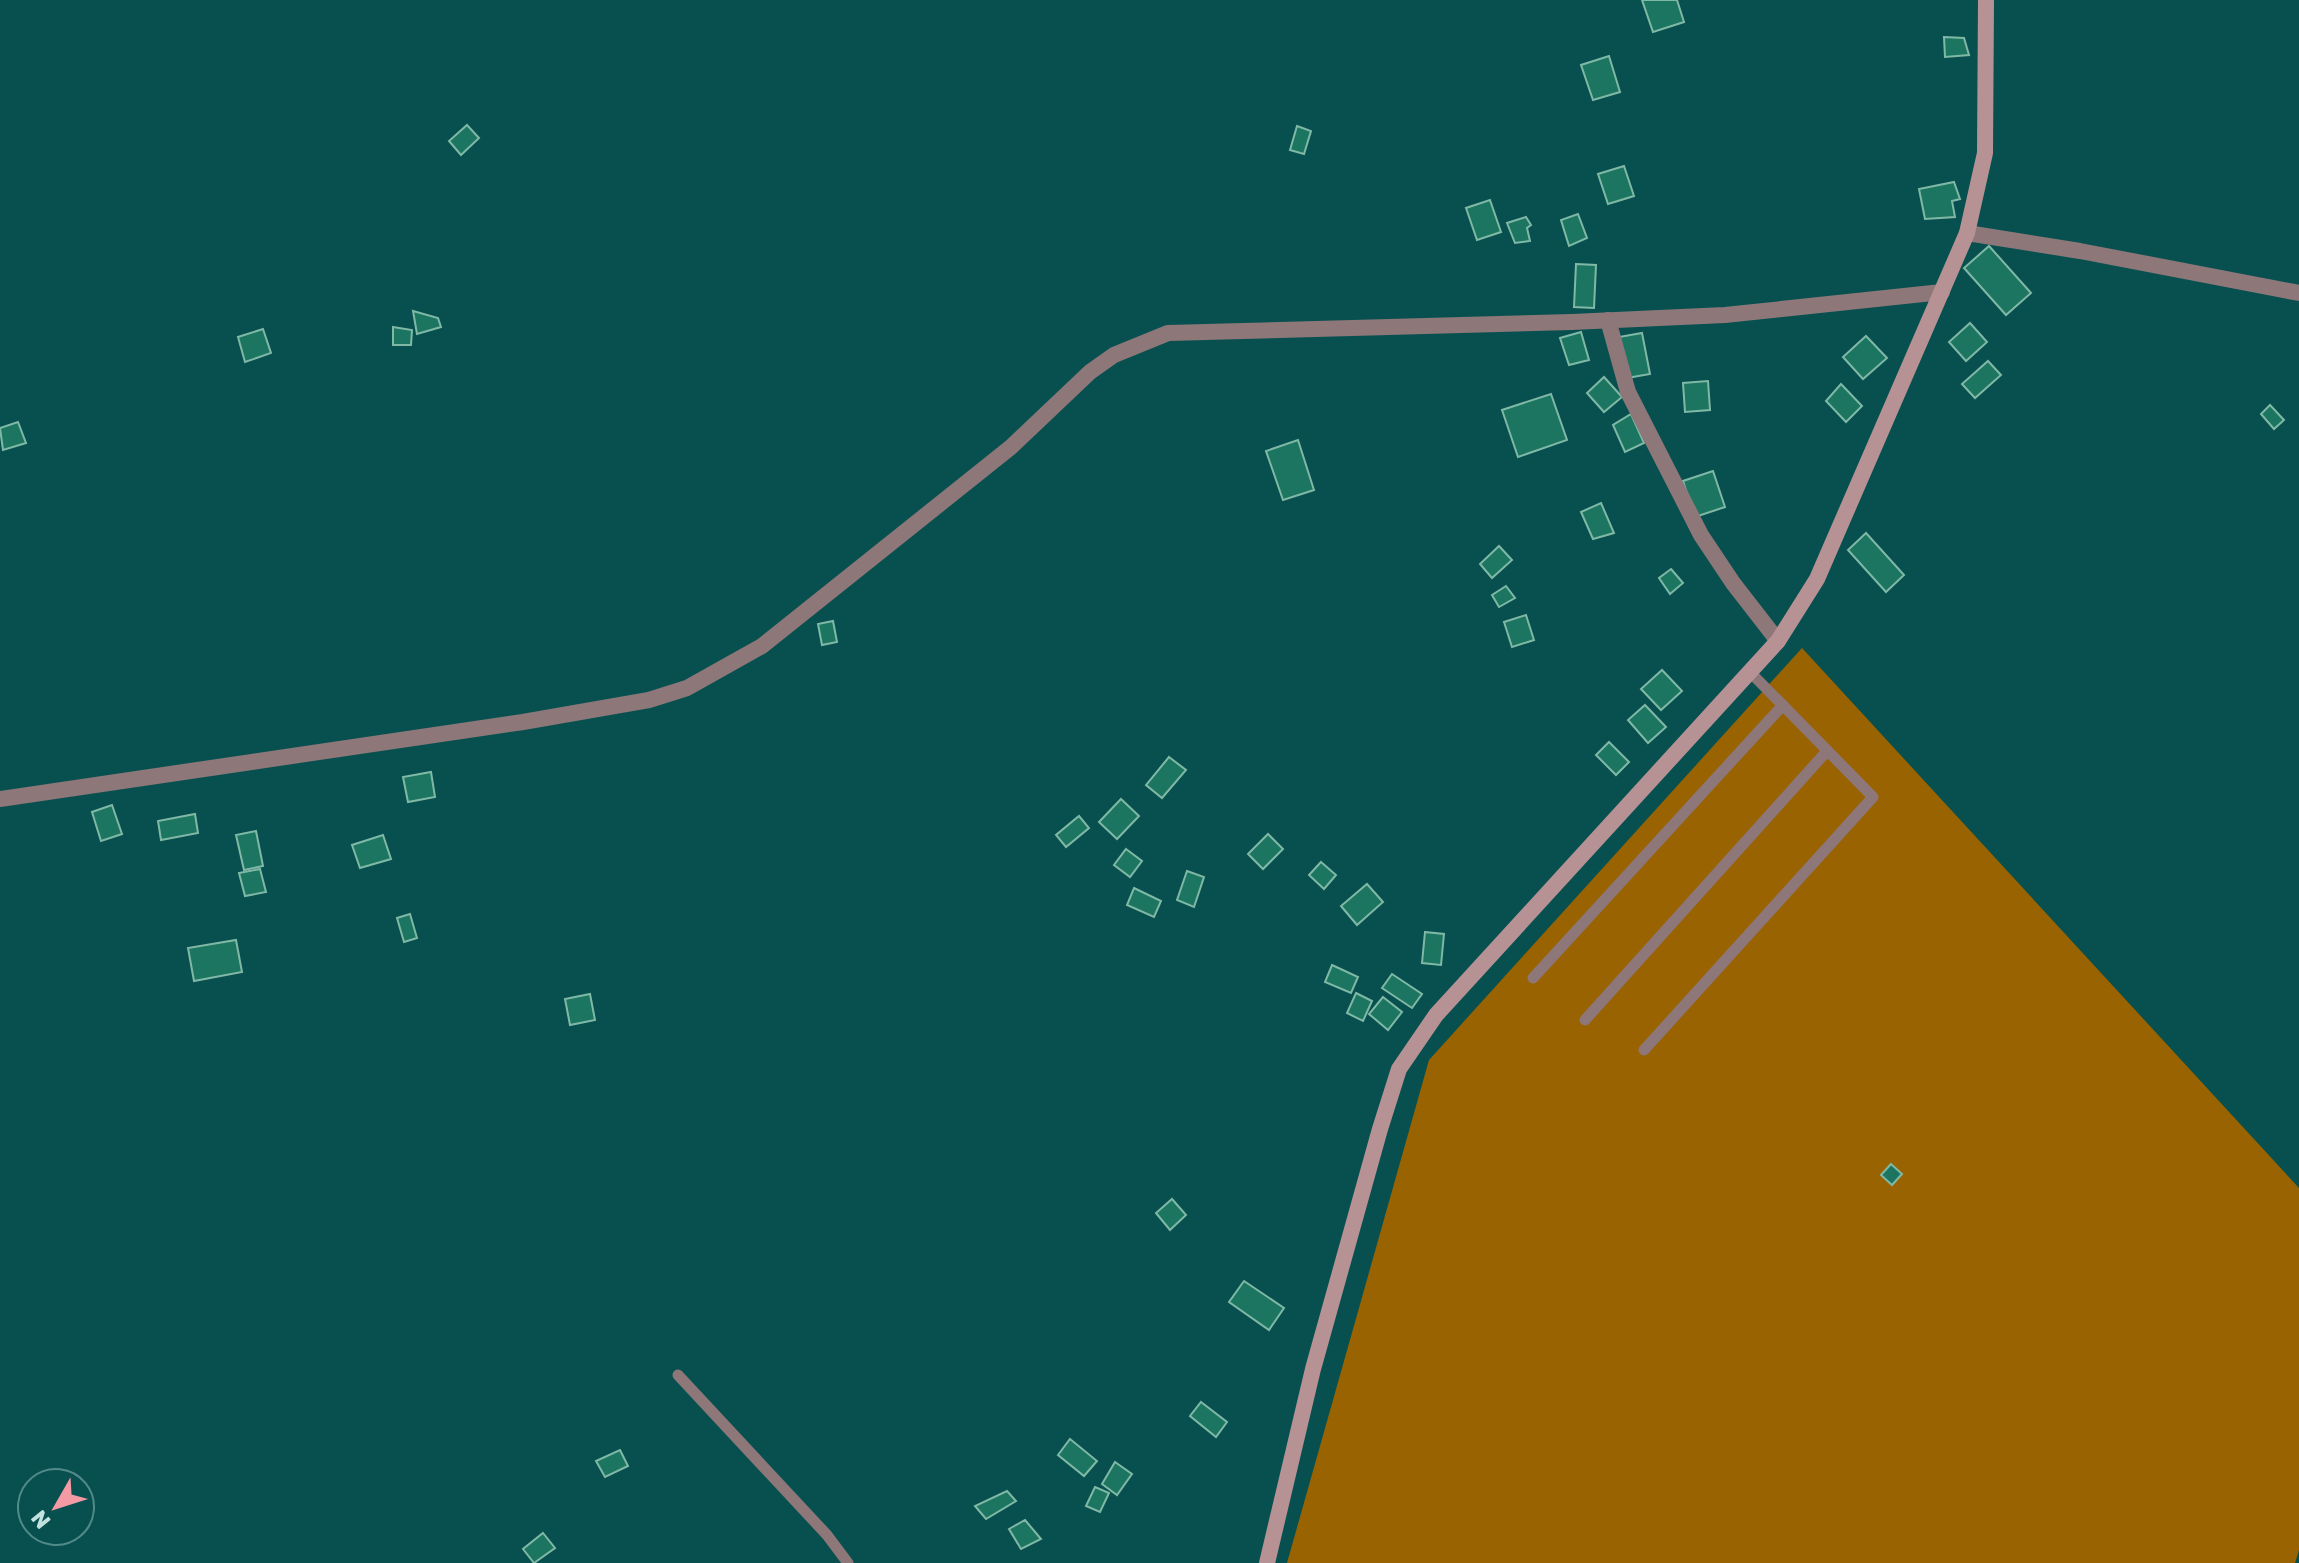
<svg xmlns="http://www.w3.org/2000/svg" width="2299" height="1563" viewBox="0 0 2299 1563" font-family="Rubik,sans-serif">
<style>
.green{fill:#996301}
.building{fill:#1b7560;stroke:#80b8a6;stroke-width:2}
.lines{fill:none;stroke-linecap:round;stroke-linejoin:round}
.lane{stroke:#8e7779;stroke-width:11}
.street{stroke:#8e7779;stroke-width:16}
.secondary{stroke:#b69295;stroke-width:16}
</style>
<rect width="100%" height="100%" fill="#08504f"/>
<polygon class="green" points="1802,648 2299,1188 2299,1550 2295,1563 1287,1563 1429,1060"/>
<g class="building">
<polygon points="1642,0 1677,0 1684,22 1653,32"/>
<polygon points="1944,37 1964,38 1969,55 1945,57"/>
<polygon points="1609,56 1620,92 1593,100 1581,65"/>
<polygon points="467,125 479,138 461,155 449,141"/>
<polygon points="1297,126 1311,131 1304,154 1290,150"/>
<polygon points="1624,166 1634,196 1608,204 1598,174"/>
<polygon points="1954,182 1960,199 1952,201 1955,217 1925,219 1919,189"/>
<polygon points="1490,200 1501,232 1477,240 1466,208"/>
<polygon points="1578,214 1587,238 1569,246 1561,220"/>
<polygon points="1526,217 1531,225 1527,228 1530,241 1515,243 1507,223"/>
<polygon points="1989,246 2031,293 2006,315 1964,268"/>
<polygon points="1576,264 1596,265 1594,308 1574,307"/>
<polygon points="413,311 438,318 441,327 417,334"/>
<polygon points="1970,323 1987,342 1966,361 1949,342"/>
<polygon points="393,327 412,330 411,345 393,345"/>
<polygon points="263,329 271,353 245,362 238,337"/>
<polygon points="1581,332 1589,360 1569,365 1560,338"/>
<polygon points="1642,333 1650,374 1627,378 1619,337"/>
<polygon points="1866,336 1887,358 1863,379 1843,357"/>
<polygon points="1988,361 2001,375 1975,398 1962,384"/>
<polygon points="1604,377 1622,397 1604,412 1587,393"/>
<polygon points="1708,381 1710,410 1685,412 1683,383"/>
<polygon points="1841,384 1862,406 1846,422 1826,401"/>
<polygon points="1551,394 1567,440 1518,457 1502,410"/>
<polygon points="2270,405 2284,420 2274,429 2261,414"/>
<polygon points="1631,414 1644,443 1625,452 1613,425"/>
<polygon points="18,422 26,443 3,450 0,428"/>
<polygon points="1298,440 1314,490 1283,500 1266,451"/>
<polygon points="1713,471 1725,507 1695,517 1683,481"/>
<polygon points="1601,503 1614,533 1593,539 1581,512"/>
<polygon points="1866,533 1904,575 1886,592 1848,550"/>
<polygon points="1499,546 1512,560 1492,578 1480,564"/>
<polygon points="1671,569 1683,583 1670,594 1659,578"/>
<polygon points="1506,586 1515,598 1499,607 1492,595"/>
<polygon points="1526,615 1534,640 1512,647 1504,622"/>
<polygon points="833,621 837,642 822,645 818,624"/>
<polygon points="1662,670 1682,691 1661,710 1641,689"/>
<polygon points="1645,705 1666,727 1648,743 1628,720"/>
<polygon points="1609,742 1629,762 1616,775 1596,755"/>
<polygon points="1169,757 1186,770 1162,798 1146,785"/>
<polygon points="431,772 435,797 408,802 403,777"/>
<polygon points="1121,799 1139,816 1117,839 1099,822"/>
<polygon points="112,805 122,834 101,841 92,812"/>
<polygon points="195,814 198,833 161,840 158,821"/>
<polygon points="1079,816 1089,828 1066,847 1056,835"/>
<polygon points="256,831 263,866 244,870 236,835"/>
<polygon points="1268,834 1283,849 1263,869 1248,854"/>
<polygon points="383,835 391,859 360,868 352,845"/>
<polygon points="1126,849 1142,861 1130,877 1114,865"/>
<polygon points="1321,862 1336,875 1324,889 1309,875"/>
<polygon points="260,869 266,892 245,896 239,873"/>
<polygon points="1187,871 1204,877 1194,907 1177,900"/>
<polygon points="1367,884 1383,902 1357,925 1341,906"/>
<polygon points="1134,888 1161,901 1154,917 1127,905"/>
<polygon points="410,914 417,938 404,942 397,918"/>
<polygon points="1425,932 1444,934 1441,965 1422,963"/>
<polygon points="236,940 242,972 194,981 188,948"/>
<polygon points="1332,965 1358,977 1351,993 1325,982"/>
<polygon points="1392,974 1422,994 1412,1008 1382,988"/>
<polygon points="1356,993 1372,1001 1363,1021 1347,1013"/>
<polygon points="590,994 595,1020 570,1025 565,999"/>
<polygon points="1383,997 1402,1012 1388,1030 1369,1014"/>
<polygon points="1891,1164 1902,1174 1892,1185 1881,1175"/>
<polygon points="1172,1199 1186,1215 1170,1230 1156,1213"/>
<polygon points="1244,1281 1284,1308 1269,1330 1229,1302"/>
<polygon points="1201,1402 1227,1422 1216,1437 1190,1416"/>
<polygon points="1070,1439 1097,1461 1084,1476 1058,1455"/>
<polygon points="620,1450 628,1466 605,1477 596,1461"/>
<polygon points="1115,1462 1132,1474 1117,1495 1102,1484"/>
<polygon points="1095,1487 1109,1493 1100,1512 1086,1506"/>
<polygon points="1007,1491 1016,1501 986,1519 975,1506"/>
<polygon points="1025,1520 1041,1539 1021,1549 1009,1529"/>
<polygon points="543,1533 555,1548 534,1563 523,1549"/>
</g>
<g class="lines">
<g class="lane">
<polyline points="1533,978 1783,705"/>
<polyline points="1585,1020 1827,751"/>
<polyline points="1644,1050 1873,797 1750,672"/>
<polyline points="678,1375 827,1535 848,1563"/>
</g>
<g class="street">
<polyline points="1967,233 2080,251 2299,293"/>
<polyline points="1608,320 1628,392 1701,535 1733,583 1778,641"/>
<polyline points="0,799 523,722 649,700 687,688 762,646 1011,447 1090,372 1114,355 1168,333 1572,322 1725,315 1942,292"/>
</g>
<polyline class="secondary" points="1267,1563 1313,1369 1380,1129 1399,1069 1436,1015 1778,641 1817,579 1967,233 1985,153 1986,0"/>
</g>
<g transform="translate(56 1507) rotate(231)"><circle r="38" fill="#08504f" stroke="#528a89" stroke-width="2"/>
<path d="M0-6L14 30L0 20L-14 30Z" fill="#f49aa4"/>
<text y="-12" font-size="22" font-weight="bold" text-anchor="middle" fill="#c2e1df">N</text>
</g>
</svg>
